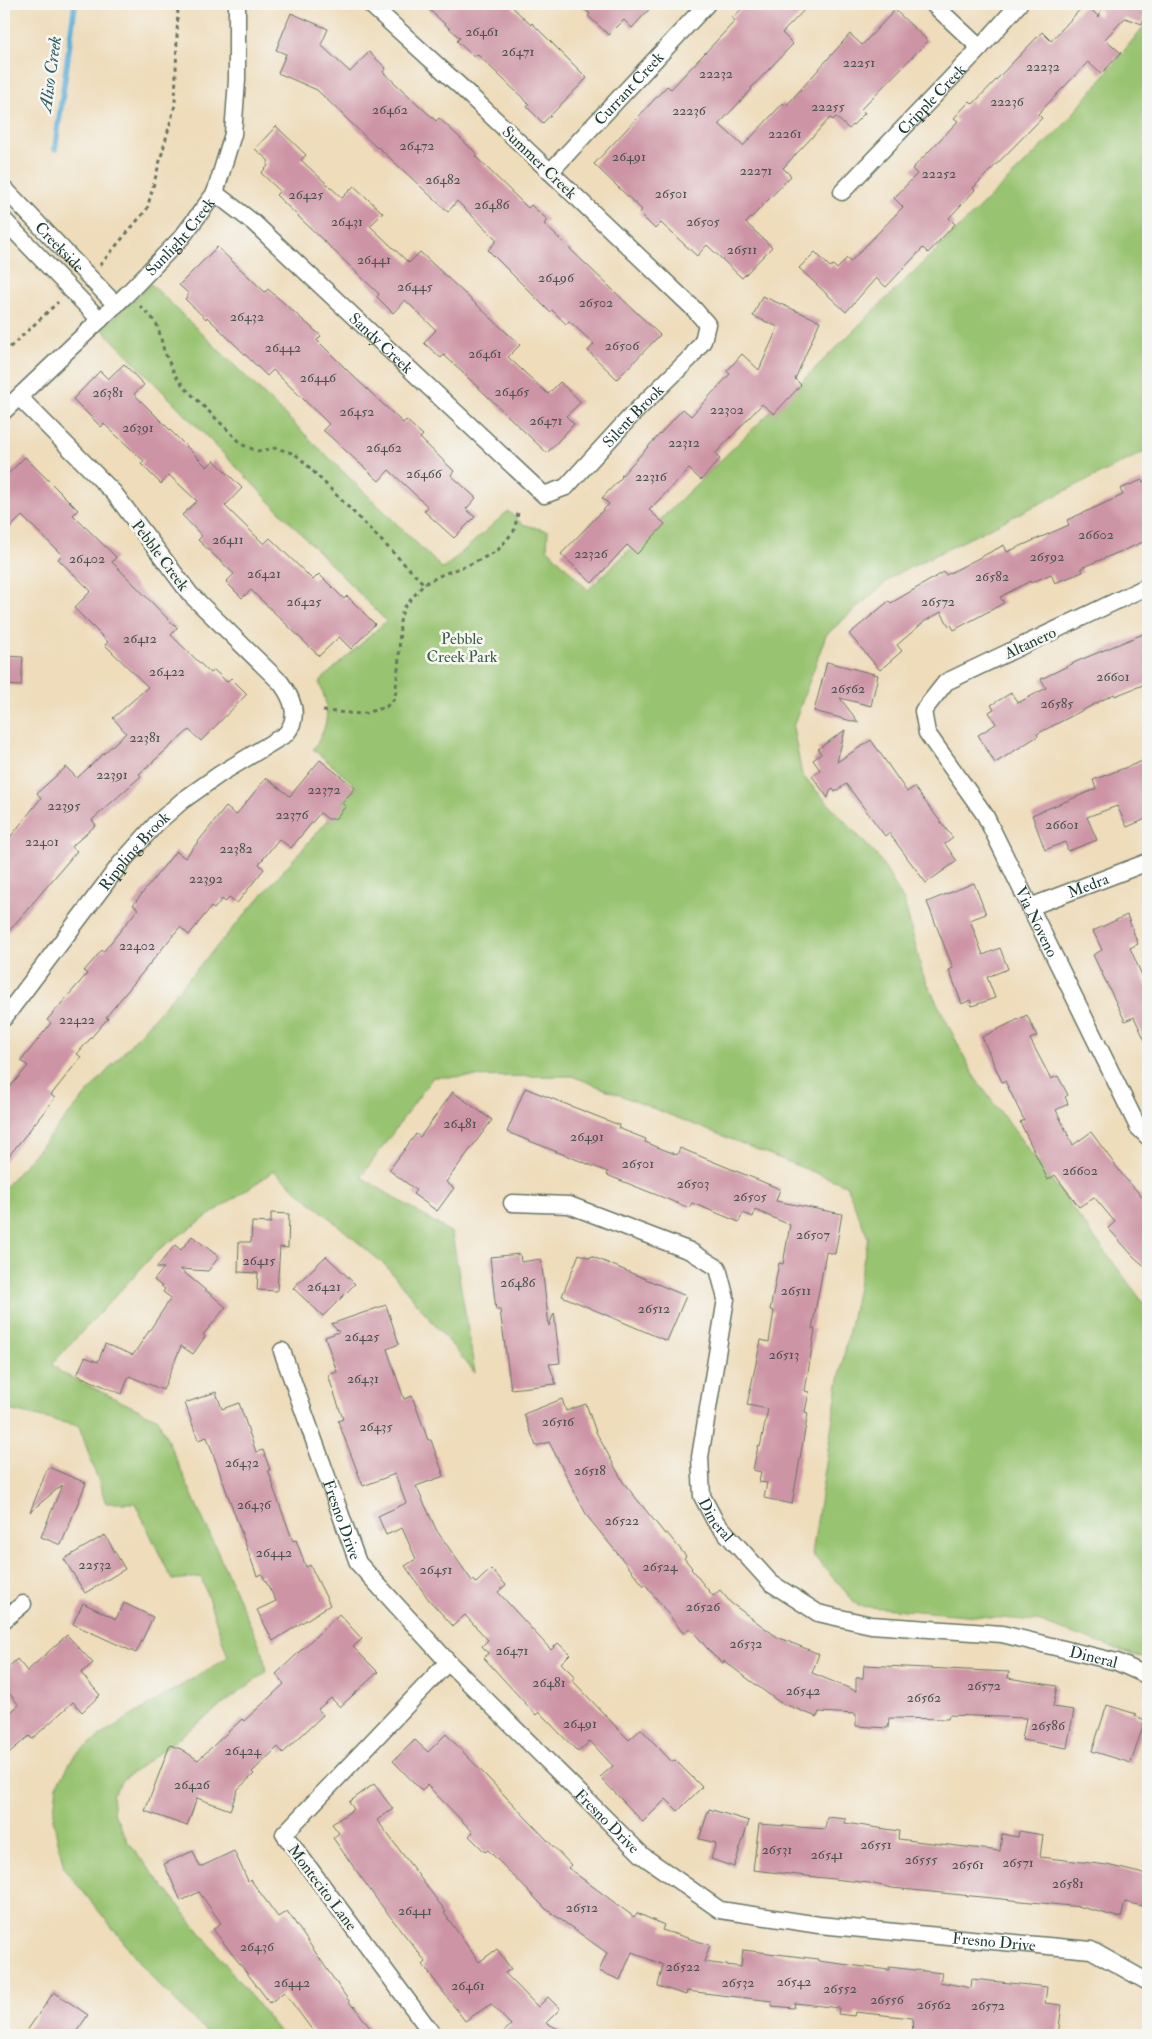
<svg xmlns="http://www.w3.org/2000/svg" width="1152" height="2039" viewBox="0 0 1152 2039" font-family="'IM FELL Double Pica',serif">
<style>
.green{fill:#98c370;stroke:#5c8052}
.lines{fill:none;stroke-linecap:round;stroke-linejoin:round}
.stream{stroke:#5cacd6;stroke-width:6}
.building{fill:#cd94a5}
.street-casing{stroke:#677563;stroke-width:19}
.path{stroke:#677563;stroke-width:3;stroke-dasharray:4 4;stroke-linecap:butt}
.street{stroke:#fff;stroke-width:16}
.labels{text-anchor:middle;stroke-width:5;stroke-linejoin:round;paint-order:stroke}
.number-label{font-size:14px;fill:#4a5350}
.street-label{font-size:16px;fill:#1f3d34;stroke:#f6f6f2}
.park-label{font-size:16px;fill:#3d5e43;stroke:#f6f6f2}
.water-label{font-size:18px;font-style:italic;fill:#315e65;stroke:#f6f6f2}
</style>
<rect width="100%" height="100%" fill="#f6f6f2"/>
<filter id="ink" filterUnits="userSpaceOnUse"><feTurbulence type="fractalNoise" baseFrequency=".02" numOctaves="2"/><feDisplacementMap in="SourceGraphic" scale="10" xChannelSelector="R" yChannelSelector="G"/><feConvolveMatrix kernelMatrix="1 2 1 2 8 2 1 2 1" color-interpolation-filters="sRGB"/></filter>
<filter id="wash" filterUnits="userSpaceOnUse"><feTurbulence type="fractalNoise" baseFrequency=".0096" numOctaves="4" result="noise"/><feDisplacementMap in="SourceGraphic" scale="20" xChannelSelector="R" yChannelSelector="G"/><feGaussianBlur stdDeviation="1.12" result="paint"/><feColorMatrix in="noise" values="0 0 0 0 0 0 0 0 0 0 0 0 0 0 0 0 0 1.4 0 .05"/><feComposite in="paint" operator="in"/></filter>
<g filter="url(#wash)">
<rect width="100%" height="100%" fill="#eedcba"/>
<path class="green" d="M1148 21V450L893 576 826 635 793 727 802 775 879 858 904 901 923 975 975 1078 1148 1309V1660L1037 1621 858 1606 812 1554 838 1384 868 1238 846 1185 572 1076 433 1077 361 1177 452 1233 475 1373 386 1266 274 1171 158 1250 52 1364 62 1373 158 1419 263 1653 266 1672 124 1779 112 1795 114 1813 128 1842 282 2035H209L156 1982 64 1868 53 1819 57 1786 74 1756 108 1730 228 1657 201 1577 172 1580 135 1503H106L79 1426 4 1409V1188L357 787 313 749C330 725 330 709 319 682L386 621 102 329 151 284 443 569 508 511 522 524 548 531 547 548 588 590 1064 125Z"/>
<g class="lines">
<polyline class="stream" points="55,149 75,4"/>
</g>
<g id="blocks">
<g class="building">
<polygon points="423,4 509,4 531,25 532,23 587,78 543,123 527,107 529,104 477,54 474,57 457,41 460,38"/>
<polygon points="579,4 654,4 632,28 624,20 609,35 588,16 590,14"/>
<polygon points="747,4 810,4 782,33 793,44 751,88 752,89 719,124 743,146 783,103 786,106 850,34 862,45 895,10 928,41 861,109 865,113 849,129 836,117 833,120 830,118 783,168 791,176 746,223 772,247 742,278 707,245 697,256 661,223 655,229 639,213 642,210 594,164 667,86 671,89 735,21 732,18"/>
<polygon points="1085,4 1099,17 1101,10 1091,7 1092,4 1148,5 1142,24 1125,18 1105,39 1121,53 1101,74 1088,62 1038,114 1042,118 973,188 975,190 949,218 955,224 928,253 923,248 886,287 876,278 846,312 799,268 815,252 830,267 833,265 837,269 847,258 850,262 903,207 894,198 917,174 912,169 958,121 954,118 970,101 973,104 1042,32 1051,41"/>
<polygon points="291,13 328,29 321,45 350,72 369,52 386,68 383,72 436,121 439,118 477,154 475,156 528,208 531,205 548,220 544,224 660,335 617,379 588,351 594,344 569,321 566,324 552,310 550,312 488,250 497,240 457,201 448,212 378,147 377,148 317,90 278,73 286,54 276,50"/>
<polygon points="276,126 306,155 301,160 342,198 354,186 383,213 370,226 409,263 420,252 520,345 508,357 548,394 560,382 581,402 566,416 574,424 547,453 444,355 441,358 424,343 436,330 405,300 393,313 377,297 379,294 276,195 280,191 261,173 268,166 267,164 269,161 255,149"/>
<polygon points="217,247 265,292 268,289 321,336 317,340 350,373 403,423 406,420 423,435 420,438 454,471 451,475 476,498 466,509 475,517 454,538 424,511 428,507 389,470 379,481 323,430 329,424 273,370 267,376 207,317 206,319 185,299 189,294 179,285"/>
<polygon points="762,296 820,321 795,379 801,385 774,414 762,404 715,454 720,459 701,480 689,469 649,510 665,524 637,554 627,545 592,583 561,554 609,504 602,498 622,477 621,476 683,409 691,416 730,374 727,371 742,354 759,370 778,327 753,316"/>
<polygon points="124,364 144,385 134,394 207,467 214,460 242,488 225,506 264,544 270,538 313,580 319,574 344,599 347,596 375,624 351,649 339,637 319,656 251,590 242,598 226,582 234,574 198,540 202,536 182,515 197,501 169,475 161,484 141,464 144,461 104,424 101,427 73,399 100,371 108,379"/>
<polygon points="25,457 78,510 73,515 116,557 112,562 177,628 171,635 210,673 214,670 227,682 231,678 247,694 201,741 189,730 139,774 141,776 92,820 96,825 71,847 77,851 4,937 4,845 41,798 37,793 66,767 77,778 126,733 113,718 148,687 105,645 108,642 74,608 91,591 58,559 62,555 22,516 4,534 4,478"/>
<polygon points="1142,480 1143,482 1148,480 1148,540 1081,568 1083,572 1055,583 1051,574 1031,583 1030,581 1000,597 1004,603 954,630 951,625 949,626 941,612 925,621 897,645 902,651 880,670 849,634 889,601 891,603 944,572 946,575 1004,545 1007,552 1069,525 1067,520 1123,495 1120,489"/>
<polygon points="1148,632 1148,683 1115,696 1114,694 1037,734 1038,736 995,763 978,735 996,724 989,712 994,709 991,705 1011,693 1018,703 1046,688 1041,679 1080,660"/>
<polygon points="4,656 23,657 21,686 4,685"/>
<polygon points="827,662 878,675 871,706 840,698 859,723 814,711"/>
<polygon points="845,730 837,762 871,740 907,792 914,787 953,838 945,844 957,861 926,883 889,833 885,836 846,784 835,792 833,789 830,791 828,798 812,776 820,770 813,760 821,754 818,749"/>
<polygon points="1148,759 1148,818 1127,827 1117,806 1087,817 1097,840 1068,851 1065,842 1045,850 1032,815 1096,789 1093,780"/>
<polygon points="320,760 355,788 342,803 346,806 335,819 328,819 320,813 291,848 279,839 259,864 264,869 237,903 229,897 226,902 222,899 214,909 211,907 189,935 180,927 106,1017 108,1018 77,1054 81,1057 51,1095 55,1098 4,1162 4,1094 28,1066 21,1061 51,1023 47,1020 87,974 84,971 102,950 103,952 138,909 133,905 176,851 185,858 226,807 236,815 266,778 290,796"/>
<polygon points="974,883 986,914 970,920 983,955 1000,948 1008,969 987,977 995,998 972,1006 970,1000 962,1004 949,970 953,968 927,902"/>
<polygon points="1127,915 1138,944 1130,948 1148,989 1148,1047 1134,1017 1125,1021 1093,955 1102,950 1093,931"/>
<polygon points="1027,1015 1037,1036 1030,1039 1051,1079 1058,1076 1068,1095 1065,1097 1068,1104 1056,1110 1073,1145 1091,1132 1124,1177 1148,1203 1148,1269 1134,1257 1108,1228 1115,1222 1094,1197 1079,1207 1055,1175 1048,1180 1020,1122 1024,1120 1005,1081 1002,1082 982,1037"/>
<polygon points="525,1088 619,1125 618,1128 646,1139 645,1142 677,1155 680,1148 780,1189 776,1201 842,1214 835,1254 826,1252 812,1329 815,1329 805,1391 809,1392 805,1412 808,1413 792,1504 764,1498 767,1483 759,1482 761,1472 753,1470 758,1446 760,1447 768,1409 747,1405 761,1340 769,1342 774,1311 770,1310 779,1263 783,1264 790,1225 755,1210 753,1217 743,1213 739,1222 692,1203 689,1208 607,1175 608,1172 507,1132"/>
<polygon points="453,1092 492,1120 446,1182 454,1188 437,1211 413,1194 416,1190 389,1170 416,1134 420,1137"/>
<polygon points="271,1213 289,1214 288,1248 280,1247 277,1291 257,1290 258,1273 238,1272 239,1242 251,1242 252,1222 271,1223"/>
<polygon points="192,1236 219,1257 208,1271 180,1269 226,1307 203,1335 205,1337 193,1354 181,1346 163,1390 129,1376 122,1394 77,1375 85,1357 98,1362 105,1344 133,1355 171,1298 163,1292 165,1289 154,1280 164,1268 156,1268 175,1245 181,1250"/>
<polygon points="520,1254 521,1262 541,1259 549,1326 554,1313 560,1363 549,1364 556,1384 511,1389 500,1310 496,1310 490,1257"/>
<polygon points="579,1254 590,1258 591,1256 686,1296 667,1341 562,1296"/>
<polygon points="326,1256 355,1284 323,1316 293,1288"/>
<polygon points="386,1305 399,1344 387,1349 404,1399 412,1396 428,1440 431,1440 444,1476 416,1486 437,1531 472,1581 474,1580 476,1583 491,1569 506,1585 498,1592 551,1650 558,1643 570,1654 561,1663 575,1677 572,1680 622,1733 629,1740 641,1729 672,1762 675,1760 702,1787 678,1811 666,1799 643,1822 600,1777 613,1766 590,1741 578,1752 539,1712 536,1715 484,1658 488,1653 482,1646 488,1640 465,1615 453,1626 429,1600 405,1566 416,1559 402,1528 386,1535 378,1516 406,1503 395,1474 363,1486 338,1421 343,1419 328,1375 337,1372 325,1337 339,1332 331,1324"/>
<polygon points="216,1392 222,1409 239,1403 256,1452 263,1450 270,1470 268,1470 274,1487 273,1487 293,1541 296,1540 306,1567 310,1565 330,1605 273,1641 257,1610 276,1601 262,1574 257,1576 207,1437 198,1440 185,1403"/>
<polygon points="562,1399 566,1411 586,1404 596,1432 623,1482 665,1534 667,1533 686,1556 684,1558 692,1568 691,1569 713,1596 720,1590 731,1603 777,1637 819,1654 812,1673 856,1691 856,1678 863,1678 864,1665 1009,1672 1008,1678 1057,1686 1053,1707 1074,1710 1067,1748 1022,1740 1026,1718 949,1715 948,1719 889,1718 888,1728 856,1726 856,1714 819,1712 817,1717 779,1702 724,1661 723,1663 714,1656 690,1628 683,1633 645,1584 644,1586 587,1516 549,1442 536,1446 524,1414"/>
<polygon points="48,1467 86,1483 61,1545 41,1537 62,1485 30,1512"/>
<polygon points="105,1535 125,1569 85,1593 64,1559"/>
<polygon points="83,1603 116,1619 124,1603 153,1617 136,1653 73,1624"/>
<polygon points="339,1614 362,1639 353,1647 378,1672 340,1707 331,1698 318,1709 323,1715 283,1753 278,1747 252,1772 254,1774 238,1789 230,1810 197,1798 187,1826 145,1811 170,1745 181,1749 198,1760 242,1719 244,1721 284,1684 276,1674"/>
<polygon points="67,1635 93,1663 81,1673 100,1695 82,1712 73,1702 32,1739 29,1736 4,1757 4,1718 19,1705 4,1687 4,1671 17,1659 27,1671"/>
<polygon points="1107,1705 1136,1714 1135,1716 1145,1720 1131,1763 1092,1751"/>
<polygon points="446,1734 571,1865 568,1868 634,1917 637,1913 664,1925 662,1930 710,1945 704,1962 741,1967 743,1950 818,1959 818,1961 889,1970 889,1967 942,1973 940,1982 971,1988 972,1979 1047,1987 1045,2003 1062,2005 1058,2035 1005,2029 1004,2035 913,2035 912,2018 855,2012 854,2016 838,2014 839,2008 795,2003 794,2008 772,2006 772,2001 687,1991 686,1995 658,1986 663,1965 632,1952 620,1980 599,1971 607,1953 546,1909 488,1850 485,1852 469,1836 473,1832 427,1785 422,1791 393,1761 415,1740 428,1752"/>
<polygon points="374,1784 393,1809 377,1820 446,1912 444,1913 479,1962 497,1949 511,1969 505,1973 538,2007 548,1997 560,2009 546,2023 571,2035 500,2035 511,2025 491,2004 465,2021 423,1965 426,1962 378,1901 333,1838 339,1833 332,1824 354,1809 349,1802"/>
<polygon points="709,1809 749,1821 734,1867 711,1859 716,1843 699,1839"/>
<polygon points="827,1817 846,1819 845,1823 899,1831 898,1839 1000,1851 1002,1834 1018,1837 1019,1831 1043,1835 1040,1857 1107,1865 1148,1875 1148,1883 1142,1906 1125,1902 1121,1918 1081,1907 892,1888 869,1883 753,1870 759,1824 825,1829"/>
<polygon points="193,1851 200,1867 234,1851 248,1881 250,1879 278,1917 287,1911 353,2007 354,2006 375,2035 316,2035 284,1992 270,2003 213,1929 221,1923 199,1892 181,1901 164,1864"/>
<polygon points="54,1992 88,2015 74,2035 24,2035"/>
</g>
</g>
</g>
<g filter="url(#ink)">
<use href="#blocks" fill-opacity="0" stroke="#677563" stroke-width="1"/>
<g class="lines">
<g class="street-casing">
<g id="street">
<polyline points="933,4 980,48"/>
<path id="s1" d="M550 172 707 4"/>
<path id="s2" d="M4 188 116 305"/>
<path id="s3" d="M842 192 980 48 1019 4"/>
<path id="s4" d="M215 193 254 223 544 495 566 487 632 415 691 357 703 341 707 324 694 309 461 87 370 4"/>
<polyline points="4,220 100,320"/>
<path id="s5" d="M4 411 127 294 182 237 215 193 233 134 237 80V4"/>
<path id="s6" d="M1148 586 946 682 923 711 927 733 985 815 1138 1127 1148 1137"/>
<path id="s7" d="M1030 907 1148 862"/>
<path id="s8" d="M4 1018 121 863 156 824 182 801 220 774 286 734C300 717 293 699 281 683L190 594 114 493 19 397"/>
<path id="s9" d="M512 1203 569 1205 690 1251 718 1268 726 1299 700 1457 702 1496 715 1521 771 1583 818 1613 871 1625 1002 1634 1117 1662 1148 1676"/>
<path id="s10" d="M282 1351 358 1563 448 1662 643 1856 720 1910 819 1925 1091 1950 1148 1982"/>
<polyline points="4,1620 23,1604"/>
<polyline points="433,2035 284,1834 448,1662"/>
</g>
</g>
<g class="path">
<polyline points="100,265 147,209 175,105 178,4"/>
<polyline points="140,306 155,321 158,327 164,351 175,375 186,389 243,445 257,451 276,448 295,454 304,462 424,584"/>
<polyline points="4,353 58,302"/>
<polyline points="323,711 362,714 386,707 395,698 399,658 400,622 403,609 424,584 443,574 473,563 497,551 514,531 518,513"/>
</g>
<use href="#street" class="street"/>
</g>
</g>
<g class="labels">
<g class="number-label">
<text x="482" y="36">26461</text>
<text x="518" y="56">26471</text>
<text x="859" y="67">22251</text>
<text x="1043" y="71">22232</text>
<text x="716" y="78">22232</text>
<text x="1007" y="106">22236</text>
<text x="828" y="111">22255</text>
<text x="390" y="114">26462</text>
<text x="689" y="115">22236</text>
<text x="785" y="138">22261</text>
<text x="417" y="150">26472</text>
<text x="629" y="161">26491</text>
<text x="756" y="175">22271</text>
<text x="939" y="178">22252</text>
<text x="443" y="184">26482</text>
<text x="671" y="198">26501</text>
<text x="306" y="199">26425</text>
<text x="492" y="209">26486</text>
<text x="347" y="226">26431</text>
<text x="703" y="226">26505</text>
<text x="742" y="254">26511</text>
<text x="374" y="264">26441</text>
<text x="556" y="282">26496</text>
<text x="415" y="291">26445</text>
<text x="596" y="307">26502</text>
<text x="247" y="321">26432</text>
<text x="622" y="350">26506</text>
<text x="283" y="352">26442</text>
<text x="485" y="358">26461</text>
<text x="318" y="382">26446</text>
<text x="512" y="396">26465</text>
<text x="108" y="397">26381</text>
<text x="727" y="414">22302</text>
<text x="357" y="416">26452</text>
<text x="546" y="425">26471</text>
<text x="138" y="432">26391</text>
<text x="684" y="447">22312</text>
<text x="384" y="452">26462</text>
<text x="424" y="478">26466</text>
<text x="651" y="481">22316</text>
<text x="1096" y="539">26602</text>
<text x="228" y="544">26411</text>
<text x="591" y="558">22326</text>
<text x="1047" y="561">26592</text>
<text x="87" y="563">26402</text>
<text x="264" y="578">26421</text>
<text x="992" y="581">26582</text>
<text x="304" y="606">26425</text>
<text x="938" y="606">26572</text>
<text x="140" y="643">26412</text>
<text x="167" y="676">26422</text>
<text x="1113" y="681">26601</text>
<text x="848" y="693">26562</text>
<text x="1057" y="708">26585</text>
<text x="145" y="742">22381</text>
<text x="112" y="779">22391</text>
<text x="324" y="794">22372</text>
<text x="64" y="810">22395</text>
<text x="292" y="819">22376</text>
<text x="1062" y="829">26601</text>
<text x="42" y="846">22401</text>
<text x="236" y="853">22382</text>
<text x="206" y="883">22392</text>
<text x="137" y="950">22402</text>
<text x="77" y="1024">22422</text>
<text x="460" y="1128">26481</text>
<text x="587" y="1141">26491</text>
<text x="638" y="1168">26501</text>
<text x="1080" y="1175">26602</text>
<text x="693" y="1188">26503</text>
<text x="750" y="1201">26505</text>
<text x="813" y="1239">26507</text>
<text x="259" y="1265">26415</text>
<text x="518" y="1287">26486</text>
<text x="324" y="1291">26421</text>
<text x="796" y="1295">26511</text>
<text x="654" y="1313">26512</text>
<text x="362" y="1341">26425</text>
<text x="784" y="1359">26513</text>
<text x="363" y="1383">26431</text>
<text x="558" y="1426">26516</text>
<text x="376" y="1431">26435</text>
<text x="242" y="1467">26432</text>
<text x="590" y="1475">26518</text>
<text x="254" y="1509">26436</text>
<text x="622" y="1525">26522</text>
<text x="274" y="1557">26442</text>
<text x="95" y="1569">22532</text>
<text x="660" y="1571">26524</text>
<text x="436" y="1574">26451</text>
<text x="703" y="1611">26526</text>
<text x="746" y="1648">26532</text>
<text x="512" y="1655">26471</text>
<text x="549" y="1687">26481</text>
<text x="984" y="1690">26572</text>
<text x="803" y="1695">26542</text>
<text x="924" y="1702">26562</text>
<text x="580" y="1728">26491</text>
<text x="1048" y="1730">26586</text>
<text x="243" y="1755">26424</text>
<text x="192" y="1789">26426</text>
<text x="876" y="1849">26551</text>
<text x="777" y="1854">26531</text>
<text x="827" y="1859">26541</text>
<text x="921" y="1864">26555</text>
<text x="1018" y="1867">26571</text>
<text x="968" y="1869">26561</text>
<text x="1068" y="1888">26581</text>
<text x="582" y="1912">26512</text>
<text x="415" y="1915">26441</text>
<text x="257" y="1951">26436</text>
<text x="683" y="1971">26522</text>
<text x="794" y="1986">26542</text>
<text x="292" y="1987">26442</text>
<text x="738" y="1987">26532</text>
<text x="468" y="1990">26461</text>
<text x="840" y="1993">26552</text>
<text x="887" y="2004">26556</text>
<text x="934" y="2009">26562</text>
<text x="988" y="2010">26572</text>
</g>
<g class="street-label">
<text dy="6" stroke="none"><textPath href="#s1" startOffset="115">Currant Creek</textPath></text>
<text dy="6" stroke="none"><textPath href="#s3" startOffset="129">Cripple Creek</textPath></text>
<text transform="translate(540 162) rotate(44)" y="6">Summer Creek</text>
<text dy="6" stroke="none"><textPath href="#s5" startOffset="248">Sunlight Creek</textPath></text>
<text dy="6" stroke="none"><textPath href="#s2" startOffset="81">Creekside</textPath></text>
<text dy="6" stroke="none"><textPath href="#s4" startOffset="224">Sandy Creek</textPath></text>
<text dy="6" stroke="none"><textPath href="#s4" startOffset="568">Silent Brook</textPath></text>
<text transform="translate(161 555) rotate(53)" y="6">Pebble Creek</text>
<text transform="translate(1030 642) rotate(-25)" y="6">Altanero</text>
<text dy="6" stroke="none"><textPath href="#s8" startOffset="212">Rippling Brook</textPath></text>
<text dy="6" stroke="none"><textPath href="#s7" startOffset="62">Medra</textPath></text>
<text dy="6" stroke="none"><textPath href="#s6" startOffset="502">Via Noveno</textPath></text>
<text dy="6" stroke="none"><textPath href="#s9" startOffset="478">Dineral</textPath></text>
<text dy="6" stroke="none"><textPath href="#s10" startOffset="179">Fresno Drive</textPath></text>
<text dy="6" stroke="none"><textPath href="#s9" startOffset="898">Dineral</textPath></text>
<text dy="6" stroke="none"><textPath href="#s10" startOffset="584">Fresno Drive</textPath></text>
<text transform="translate(323 1887) rotate(53)" y="6">Montecito Lane</text>
<text dy="6" stroke="none"><textPath href="#s10" startOffset="1004">Fresno Drive</textPath></text>
</g>
<g class="park-label">
<text x="462" y="644">Pebble<tspan x="462" dy="18">Creek Park</tspan></text>
</g>
<g class="water-label">
<text transform="translate(50 74) rotate(-82)" y="6">Aliso Creek</text>
</g>
</g>
<rect width="1152" height="2039" fill="none" stroke="#f6f6f2" stroke-width="20"/>
</svg>
